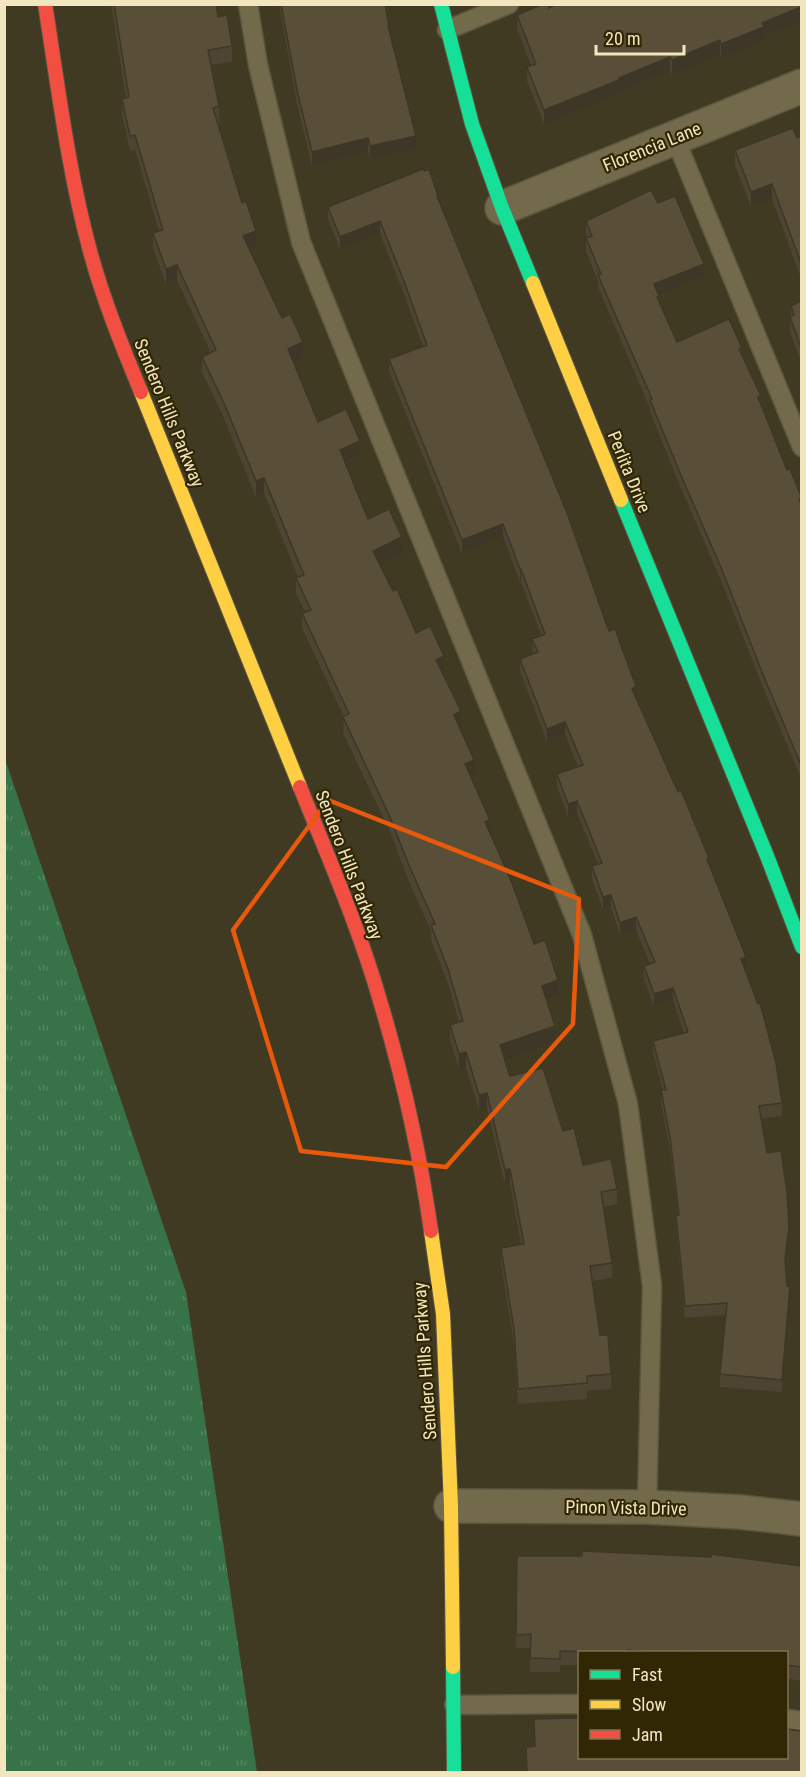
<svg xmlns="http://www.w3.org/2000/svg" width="806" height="1777" viewBox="0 0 806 1777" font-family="'Roboto Condensed',sans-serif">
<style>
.grass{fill:url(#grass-tufts)}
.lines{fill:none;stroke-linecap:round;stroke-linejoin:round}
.lane-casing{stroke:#5b5641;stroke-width:21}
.street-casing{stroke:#5b5641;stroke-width:36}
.fast-casing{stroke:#5b5641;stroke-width:16}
.slow-casing{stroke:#5b5641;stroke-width:16}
.jam-casing{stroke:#5b5641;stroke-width:16}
.lane{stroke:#726a4b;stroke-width:18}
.street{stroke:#726a4b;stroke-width:33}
.fast{stroke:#16e098;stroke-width:14}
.slow{stroke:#ffcf43;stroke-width:14}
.jam{stroke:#f24e42;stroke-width:14}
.wall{fill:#4d4431}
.shaded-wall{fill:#3e3728}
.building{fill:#594f39;stroke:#3e3728;stroke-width:1.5}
.marked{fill:none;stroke:#e8590c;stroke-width:4.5;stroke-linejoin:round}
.labels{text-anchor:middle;stroke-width:4.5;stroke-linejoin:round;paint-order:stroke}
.street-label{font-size:18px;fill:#f2e6bf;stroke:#312704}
</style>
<defs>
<pattern id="grass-tufts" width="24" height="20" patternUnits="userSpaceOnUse" patternTransform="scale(1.5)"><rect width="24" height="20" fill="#377248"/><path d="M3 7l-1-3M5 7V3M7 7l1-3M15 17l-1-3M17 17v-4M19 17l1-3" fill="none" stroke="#548661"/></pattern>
</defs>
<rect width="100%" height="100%" fill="#403a22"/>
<polygon class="grass" points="5,759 186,1292 257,1772 5,1772"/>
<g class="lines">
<g class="lane-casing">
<g id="lane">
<polyline points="248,4 258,65 301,242 582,935 628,1104 652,1286 647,1507"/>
<polyline points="447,30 509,4"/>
<polyline points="675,138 802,447"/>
<polyline points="454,1705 580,1704"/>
<polyline points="786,1719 802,1721"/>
</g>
</g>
<g class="street-casing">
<g id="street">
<polyline points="502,208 802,86"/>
<polyline points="451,1506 647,1507 740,1512 802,1519"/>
</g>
</g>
<g class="fast-casing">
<g id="fast">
<polyline points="441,4 472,124 502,208 533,283"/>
<polyline points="621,500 767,856 802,947"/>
<polyline points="453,1667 454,1772"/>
</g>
</g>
<g class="slow-casing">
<g id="slow">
<polyline points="533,283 621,500"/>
<polyline points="141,392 300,787"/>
<polyline points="431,1231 443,1314 451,1506 453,1667"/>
</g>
</g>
<g class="jam-casing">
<g id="jam">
<path d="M45 4C58 86 68 170 90 251 103 299 122 346 141 392"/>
<path d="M300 787C329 859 360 930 381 1004 403 1078 420 1154 431 1231"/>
</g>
</g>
<use href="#lane" class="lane"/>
<use href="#street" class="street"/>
<use href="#fast" class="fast"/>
<use href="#slow" class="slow"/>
<use href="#jam" class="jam"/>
</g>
<g class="wall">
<polygon points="111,4 216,4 218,17 232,46 232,62 211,65 219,106 219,122 218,122 242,203 256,247 249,249 282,318 303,357 293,362 318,422 360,456 345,463 368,519 402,553 379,563 393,591 416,633 444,672 442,673 461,727 459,728 474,775 471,777 490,835 534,944 558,996 546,1000 555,1042 504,1059 510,1076 563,1131 583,1165 617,1189 617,1204 603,1207 612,1263 612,1278 592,1281 600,1335 611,1374 611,1389 587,1391 587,1399 518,1404 514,1344 501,1263 501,1248 521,1245 510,1184 505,1185 487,1108 479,1110 466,1067 459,1069 450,1040 450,1025 459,1022 448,984 431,940 431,931 408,879 390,832 343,733 344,717 302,628 302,613 305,612 296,593 296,578 298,577 264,493 256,497 224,418 202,372 202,357 211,353 177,280 166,284 153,248 153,233 159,231 135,150 130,151 122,114 122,99 126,98"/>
<polygon points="279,4 385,4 389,32 416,149 370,159 368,151 312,166 297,104"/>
<polygon points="801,4 801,21 764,37 764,41 721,58 720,54 672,75 670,71 619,92 619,94 544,124 527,81 527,67 531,65 517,29 517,15 549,8"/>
<polygon points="801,136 801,278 772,199 751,207 735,165 735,150"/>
<polygon points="424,171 438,200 636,699 709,864 745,970 782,1103 782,1116 761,1119 767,1153 789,1240 786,1267 787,1286 790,1299 782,1392 720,1387 720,1374 726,1315 685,1318 676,1228 676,1215 678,1215 670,1150 661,1103 661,1090 663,1090 653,1054 653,1041 684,1033 673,1000 654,1007 644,979 644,966 650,964 636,930 620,935 611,907 603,910 592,879 592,866 598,864 577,813 568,817 557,786 557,774 578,767 565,734 547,742 520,671 520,659 533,653 532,639 541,635 521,582 520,582 503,536 462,553 389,372 389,359 423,347 404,294 380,234 340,249 328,219 328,207"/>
<polygon points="658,203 704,276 658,295 659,300 677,342 742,354 787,470 801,496 801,778 762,685 722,583 680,486 650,412 650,408 598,287 598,281 586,251 586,238 587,238 586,234 586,221"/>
<polygon points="801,301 801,362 790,332 791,306"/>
<polygon points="517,1556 801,1566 801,1681 786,1678 786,1653 579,1653 579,1665 560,1665 560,1672 530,1672 530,1648 516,1648"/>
</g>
<g class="shaded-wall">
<polygon points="801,7 801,21 764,37 764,41 721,58 721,44 762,23"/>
<polygon points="720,40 720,54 672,75 672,60"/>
<polygon points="670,57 670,71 619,92 619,94 544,124 544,110"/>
<polygon points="416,136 416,149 370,159 370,146"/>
<polygon points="368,138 368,151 312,166 312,152"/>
<polygon points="772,184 772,199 751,207 751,192"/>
<polygon points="380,221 380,234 340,249 340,237"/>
<polygon points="256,231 256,247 243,251 243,236"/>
<polygon points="704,264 704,276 654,297 654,284"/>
<polygon points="177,265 177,280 166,284 166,269"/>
<polygon points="303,342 303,357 288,365 288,349"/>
<polygon points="360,441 360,456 340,465 340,450"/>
<polygon points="264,478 264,493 256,497 256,481"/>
<polygon points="503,524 503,536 462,553 462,540"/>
<polygon points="402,537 402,553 373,566 373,551"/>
<rect x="520" y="569" width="1" height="13"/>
<polygon points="444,656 444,672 436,676 436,660"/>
<polygon points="636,686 636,699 632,689"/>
<polygon points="461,711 461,727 454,730 454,715"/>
<polygon points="565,722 565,734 547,742 547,729"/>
<polygon points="474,760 474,775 465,779 465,764"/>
<polygon points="577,801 577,813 568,817 568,804"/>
<polygon points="490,820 490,835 485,822"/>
<polygon points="611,895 611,907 603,910 603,897"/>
<polygon points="636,917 636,930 620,935 620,923"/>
<polygon points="746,957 746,970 741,959"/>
<polygon points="558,980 558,996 542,1001 542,986"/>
<polygon points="673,988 673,1000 654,1007 654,994"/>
<polygon points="555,1026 555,1042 500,1061 500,1045"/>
<polygon points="466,1052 466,1067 459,1069 459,1054"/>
<polygon points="487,1093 487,1108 479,1110 479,1095"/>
<polygon points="510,1169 510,1184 505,1185 505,1170"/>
<polygon points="789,1228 789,1240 785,1272 785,1259"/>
<polygon points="790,1286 790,1299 782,1392 782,1380"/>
</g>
<g class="building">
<polygon points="114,4 216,4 218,17 227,15 232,46 208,50 219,106 213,108 242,203 246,201 256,231 243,236 282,318 290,314 303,342 288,349 318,422 346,409 360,441 340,450 368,519 389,509 402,537 373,551 393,591 397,589 416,633 430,626 444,656 436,660 461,711 454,715 474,760 465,764 490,820 485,822 512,883 534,944 545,940 558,980 542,986 555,1026 500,1045 510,1076 543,1068 563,1131 574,1128 583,1165 611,1159 617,1189 601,1192 612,1263 590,1266 600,1335 608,1335 611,1374 587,1376 587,1383 518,1389 514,1329 501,1248 524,1244 510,1169 505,1170 487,1093 479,1095 466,1052 459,1054 450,1025 463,1021 448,969 431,925 435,924 408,863 390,817 343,717 349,714 302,613 311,610 296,578 304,575 264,478 256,481 224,403 202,357 216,350 177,265 166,269 153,233 163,230 135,135 130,136 122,99 129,97"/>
<polygon points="281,4 385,4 389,26 388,26 416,136 370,146 368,138 312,152 297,90"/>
<polygon points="543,4 548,4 549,8 556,4 801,4 801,7 762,23 764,27 721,44 720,40 672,60 670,57 619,78 619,80 544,110 527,67 536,64 517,15"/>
<polygon points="793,128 797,138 801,136 801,263 772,184 751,192 735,150"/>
<polygon points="423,169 424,171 429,169 438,196 437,196 567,513 609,631 615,629 623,651 636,686 632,689 678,792 681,790 709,858 707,859 746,957 741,959 758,1004 760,1003 776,1063 782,1103 759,1106 767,1153 781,1151 787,1192 789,1228 785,1259 787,1286 790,1286 782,1380 720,1374 727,1303 685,1306 676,1215 679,1215 670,1137 661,1090 666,1090 653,1041 688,1032 673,988 654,994 644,966 655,962 636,917 620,923 611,895 603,897 592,866 602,863 577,801 568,804 557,774 583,765 565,722 547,729 520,659 538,652 532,639 545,634 521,569 520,569 503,524 462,540 389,359 427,345 404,281 380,221 340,237 328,207"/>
<polygon points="651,190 658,203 675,196 704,264 654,284 659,296 657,297 677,342 729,319 742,348 739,349 761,396 758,397 787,470 790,469 801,496 801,498 799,499 801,504 801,765 762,672 722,570 680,473 650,400 652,399 598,275 601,274 586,238 592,236 586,221"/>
<polygon points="801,301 801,347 790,317 794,315 791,306"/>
<polygon points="582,1551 711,1557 711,1554 801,1566 801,1667 786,1665 786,1653 703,1653 687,1651 687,1653 658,1653 627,1650 627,1653 560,1651 560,1659 530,1658 531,1634 516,1635 517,1556 582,1556"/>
<polygon points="579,1718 579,1758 786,1758 786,1729 801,1731 801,1773 527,1773 526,1747 535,1746 534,1719"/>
</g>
<path class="marked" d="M328 800 579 899 573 1024 446 1167 301 1151 233 930Z"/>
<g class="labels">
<g class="street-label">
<text transform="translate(652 147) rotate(-22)" y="6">Florencia Lane</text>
<text transform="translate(169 413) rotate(68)" y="6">Sendero Hills Parkway</text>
<text transform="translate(629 472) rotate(68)" y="6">Perlita Drive</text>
<text transform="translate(349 865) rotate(69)" y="6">Sendero Hills Parkway</text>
<text transform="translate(425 1361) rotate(-94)" y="6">Sendero Hills Parkway</text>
<text transform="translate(626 1508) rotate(1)" y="6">Pinon Vista Drive</text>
</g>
</g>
<rect width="806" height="1777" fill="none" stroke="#f2e6bf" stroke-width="12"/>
<rect x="578" y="1651" width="210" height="108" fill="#312704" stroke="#7e734f" stroke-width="1.5"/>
<rect x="590" y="1670" width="30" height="9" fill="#16e098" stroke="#7e734f" stroke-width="1.5"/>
<text x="632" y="1681" font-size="18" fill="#f2e6bf">Fast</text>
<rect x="590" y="1700" width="30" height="9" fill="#ffcf43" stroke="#7e734f" stroke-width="1.5"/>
<text x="632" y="1711" font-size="18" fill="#f2e6bf">Slow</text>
<rect x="590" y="1730" width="30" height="9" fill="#f24e42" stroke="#7e734f" stroke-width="1.5"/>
<text x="632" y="1741" font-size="18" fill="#f2e6bf">Jam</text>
<path d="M596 45v9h88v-9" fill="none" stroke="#f2e6bf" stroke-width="3"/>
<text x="605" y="45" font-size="18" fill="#f2e6bf" stroke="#312704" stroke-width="4.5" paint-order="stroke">20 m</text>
</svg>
